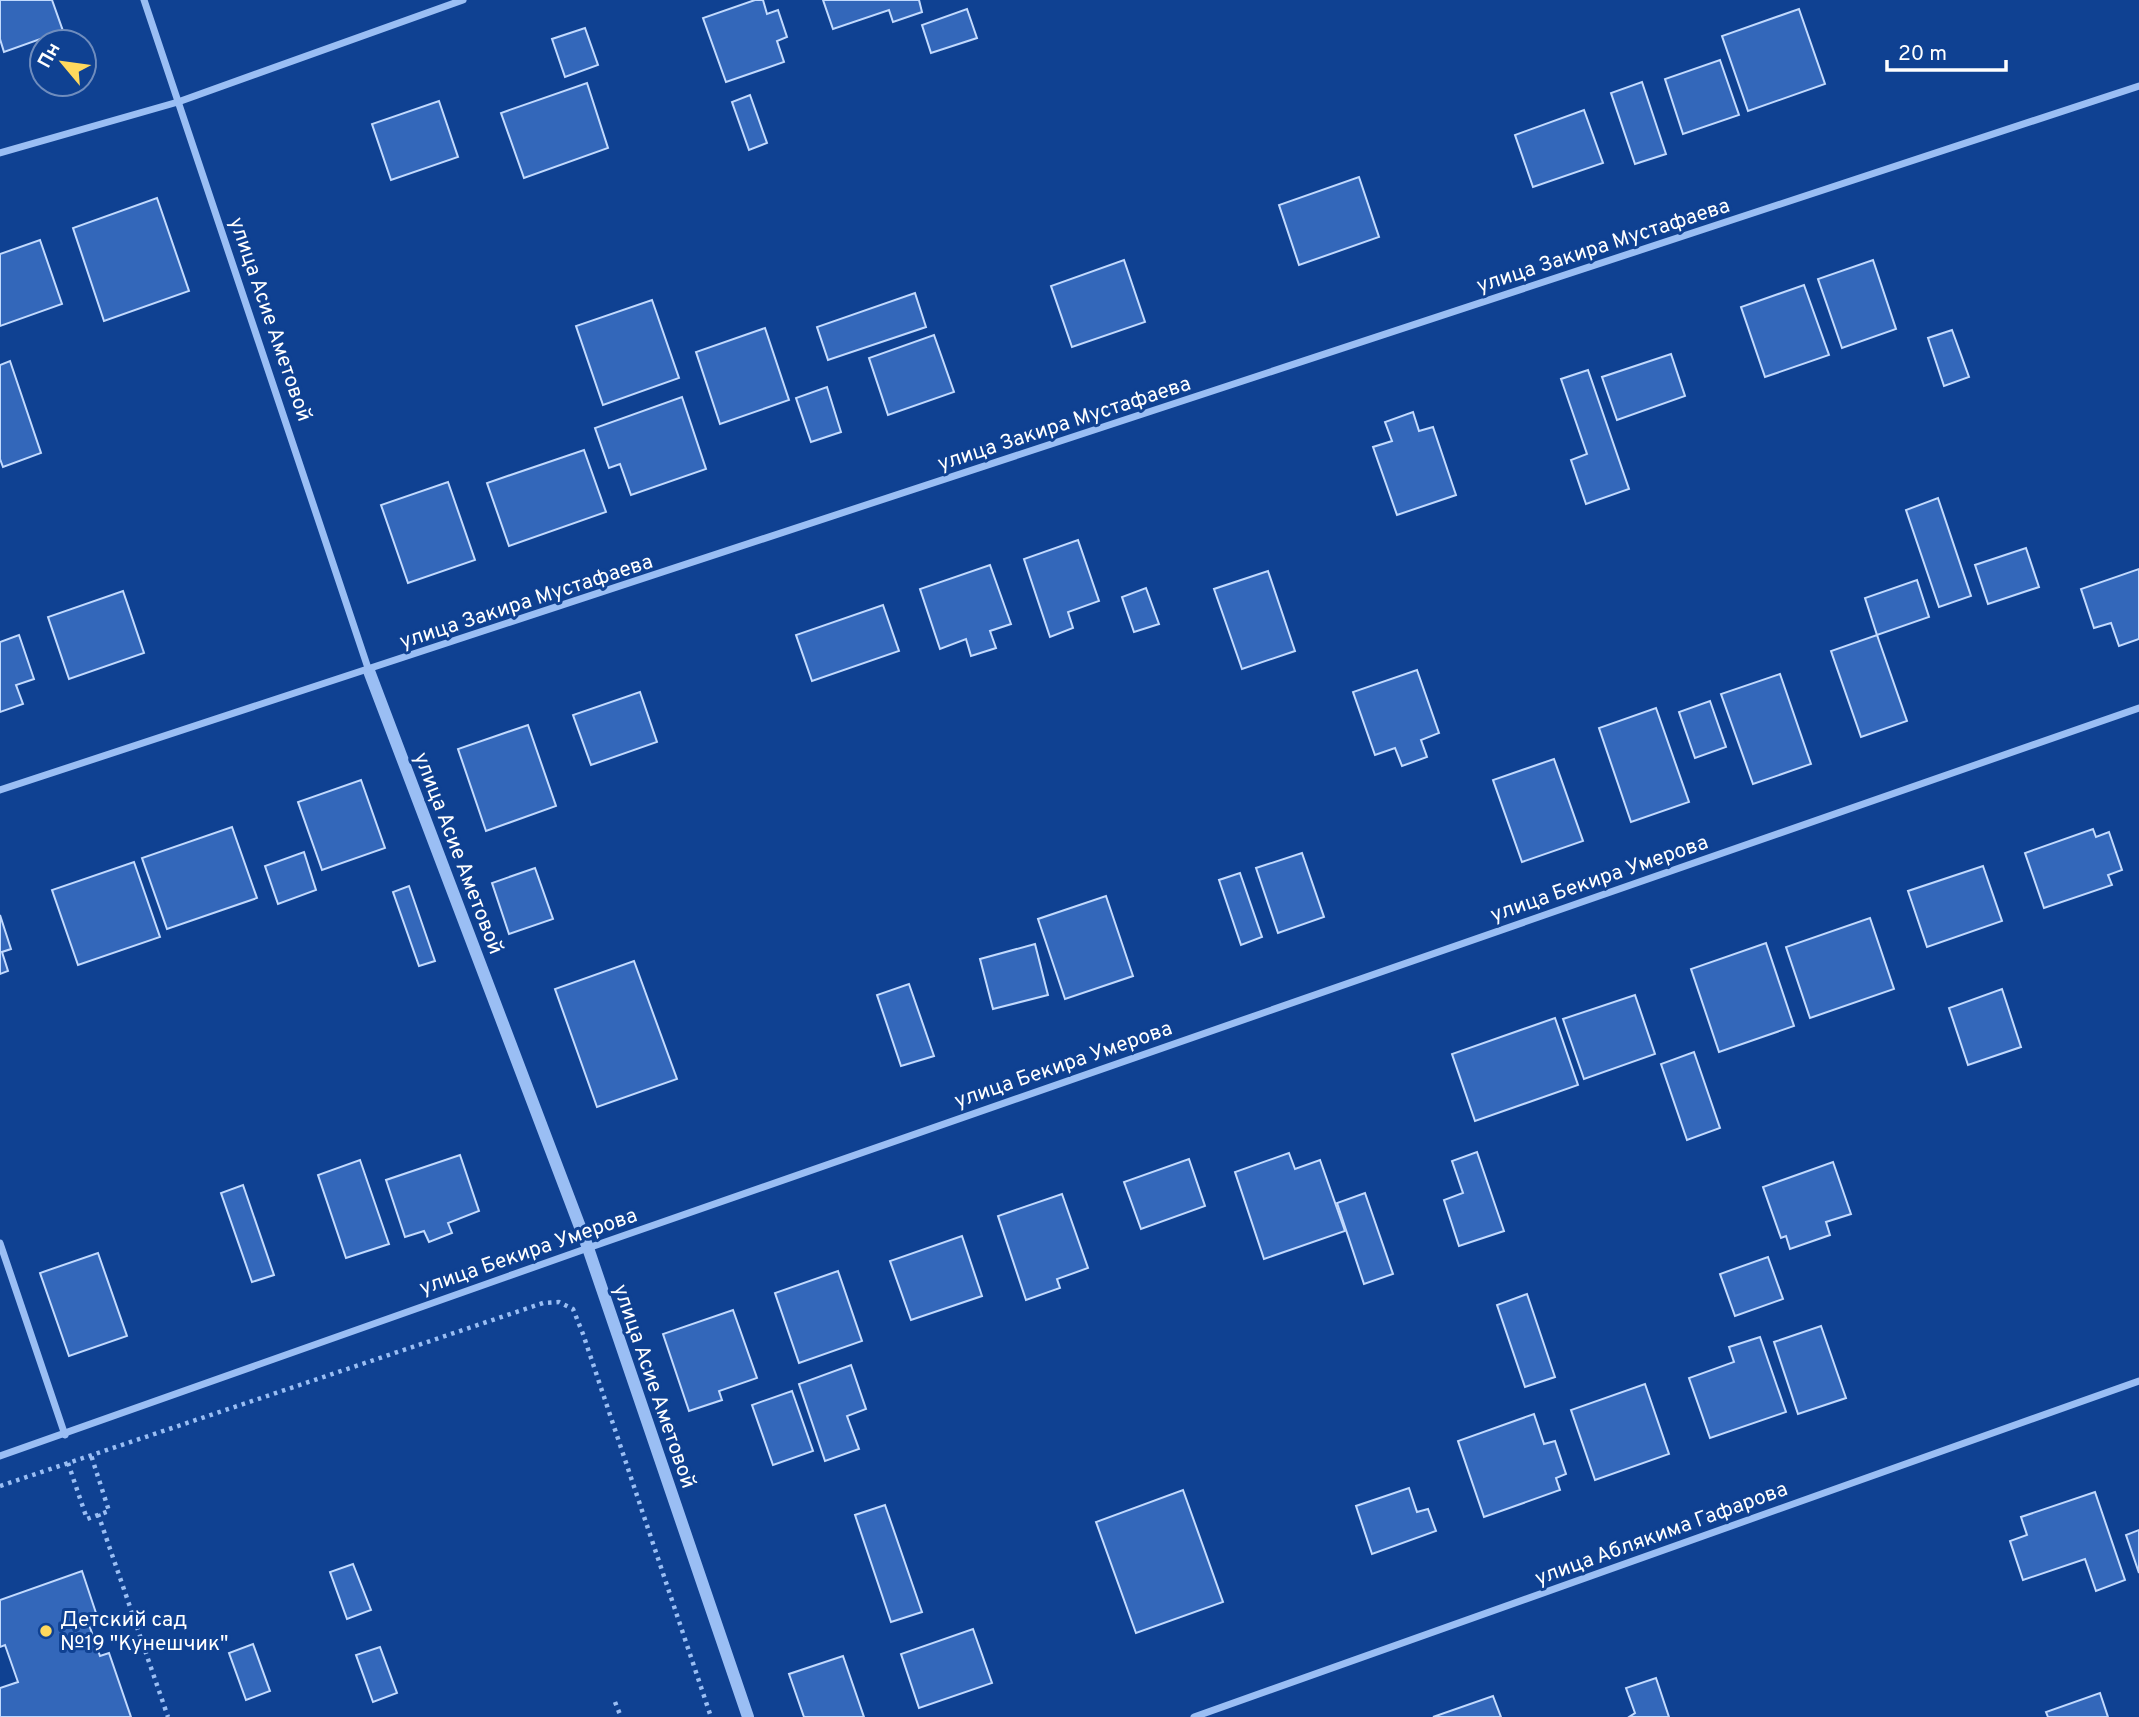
<svg xmlns="http://www.w3.org/2000/svg" width="2139" height="1717" viewBox="0 0 2139 1717" font-family="Overpass,sans-serif">
<style>
.building{fill:#3367ba;stroke:#c2dafe;stroke-width:2}
.lines{fill:none;stroke-linecap:round;stroke-linejoin:round}
.path{stroke:#9abef4;stroke-width:4.5;stroke-dasharray:3.5 5;stroke-linecap:butt}
.minor{stroke:#9abef4;stroke-width:7}
.tertiary{stroke:#9abef4;stroke-width:12}
.poi-dot{fill:#ffd95d;stroke:#0f4192;stroke-width:2.5}
.labels{text-anchor:middle;stroke-width:6;stroke-linejoin:round;paint-order:stroke}
.street-label{font-size:21px;fill:#fff;stroke:#0f4192}
.poi-label{font-size:21px;fill:#fff;stroke:#0f4192;text-anchor:start}
</style>
<rect width="100%" height="100%" fill="#0f4192"/>
<g class="building">
<polygon points="0,0 52,0 63,31 4,52 0,39"/>
<polygon points="755,0 763,0 767,14 778,10 787,37 777,41 784,62 726,82 703,18"/>
<polygon points="823,0 919,0 922,12 893,22 889,10 833,29"/>
<polygon points="967,9 977,38 931,53 922,25"/>
<polygon points="1799,9 1825,84 1748,111 1722,36"/>
<polygon points="585,28 598,65 565,77 552,39"/>
<polygon points="1720,60 1739,115 1683,134 1665,79"/>
<polygon points="1642,82 1666,154 1635,164 1611,93"/>
<polygon points="587,83 608,148 524,178 501,113"/>
<polygon points="750,95 767,143 749,150 732,102"/>
<polygon points="439,101 458,157 391,180 372,124"/>
<polygon points="1584,110 1603,163 1533,187 1515,135"/>
<polygon points="1359,177 1379,237 1299,265 1279,205"/>
<polygon points="157,198 189,291 104,321 73,228"/>
<polygon points="40,240 62,304 0,326 0,254"/>
<polygon points="1124,260 1145,322 1072,347 1051,286"/>
<polygon points="1873,260 1896,329 1842,348 1818,279"/>
<polygon points="1804,285 1829,355 1765,377 1741,307"/>
<polygon points="915,293 926,327 828,360 817,327"/>
<polygon points="652,300 679,378 603,405 576,326"/>
<polygon points="765,328 789,400 720,424 696,352"/>
<polygon points="1952,330 1969,377 1944,386 1928,338"/>
<polygon points="934,335 954,392 888,415 869,358"/>
<polygon points="1671,354 1685,396 1617,420 1602,377"/>
<polygon points="10,361 41,453 3,467 0,459 0,365"/>
<polygon points="1588,370 1629,489 1586,504 1571,460 1587,454 1561,379"/>
<polygon points="827,387 841,432 811,442 796,398"/>
<polygon points="682,397 706,469 631,495 620,464 609,468 595,428"/>
<polygon points="1413,412 1419,431 1433,427 1456,495 1397,515 1373,447 1392,441 1385,422"/>
<polygon points="584,450 606,512 509,546 487,483"/>
<polygon points="448,482 475,560 408,583 381,505"/>
<polygon points="1938,498 1971,596 1939,607 1906,510"/>
<polygon points="1078,540 1099,601 1068,612 1073,628 1050,637 1024,559"/>
<polygon points="2026,548 2039,587 1988,604 1975,565"/>
<polygon points="990,565 1011,624 990,631 996,648 971,656 966,639 940,649 920,589"/>
<polygon points="2139,569 2139,639 2119,646 2111,623 2094,628 2081,589"/>
<polygon points="1268,571 1295,651 1242,669 1214,589"/>
<polygon points="1917,580 1929,617 1877,635 1865,598"/>
<polygon points="1146,588 1159,624 1134,632 1122,597"/>
<polygon points="123,591 144,653 69,679 48,617"/>
<polygon points="883,605 899,651 812,681 796,635"/>
<polygon points="19,635 34,679 16,685 23,704 0,712 0,642"/>
<polygon points="1877,635 1907,721 1861,737 1831,651"/>
<polygon points="1417,670 1439,733 1421,740 1427,757 1402,766 1395,748 1375,755 1353,692"/>
<polygon points="1780,674 1811,764 1753,784 1721,694"/>
<polygon points="640,692 657,742 591,765 573,715"/>
<polygon points="1710,701 1726,747 1695,758 1679,712"/>
<polygon points="1656,708 1689,802 1631,822 1599,728"/>
<polygon points="528,725 556,806 486,831 458,749"/>
<polygon points="1554,759 1583,841 1522,862 1493,780"/>
<polygon points="361,780 385,848 322,870 298,802"/>
<polygon points="232,827 257,898 167,929 142,858"/>
<polygon points="2093,829 2096,837 2109,832 2122,870 2108,875 2112,885 2044,908 2025,853"/>
<polygon points="304,852 316,890 278,904 265,866"/>
<polygon points="1302,853 1324,917 1278,933 1256,868"/>
<polygon points="134,862 160,937 78,965 52,890"/>
<polygon points="1983,866 2002,921 1927,947 1908,891"/>
<polygon points="535,868 553,919 509,934 492,883"/>
<polygon points="1240,873 1262,937 1241,945 1219,880"/>
<polygon points="409,886 435,961 419,966 393,892"/>
<polygon points="1106,896 1133,976 1065,999 1038,919"/>
<polygon points="0,915 11,949 2,952 8,971 0,974"/>
<polygon points="1870,918 1894,989 1810,1018 1786,947"/>
<polygon points="1766,943 1794,1026 1719,1052 1691,969"/>
<polygon points="1035,944 1048,995 993,1009 980,959"/>
<polygon points="634,961 677,1079 597,1107 555,989"/>
<polygon points="909,984 934,1056 901,1066 877,995"/>
<polygon points="2002,989 2021,1047 1968,1065 1949,1008"/>
<polygon points="1635,995 1655,1054 1584,1079 1563,1019"/>
<polygon points="1555,1018 1578,1085 1475,1121 1452,1054"/>
<polygon points="1694,1052 1720,1128 1687,1140 1661,1064"/>
<polygon points="1477,1152 1504,1231 1459,1246 1444,1200 1463,1193 1452,1161"/>
<polygon points="1289,1153 1295,1169 1320,1160 1345,1231 1264,1259 1235,1172"/>
<polygon points="460,1155 479,1211 448,1223 452,1233 429,1242 424,1231 405,1237 386,1180"/>
<polygon points="1189,1159 1205,1206 1141,1229 1124,1182"/>
<polygon points="360,1160 389,1244 346,1258 318,1175"/>
<polygon points="1833,1162 1851,1214 1826,1222 1830,1235 1790,1249 1786,1236 1781,1238 1763,1187"/>
<polygon points="243,1185 274,1275 252,1282 221,1193"/>
<polygon points="1365,1193 1393,1274 1364,1284 1337,1203"/>
<polygon points="1062,1194 1088,1268 1057,1279 1060,1288 1026,1300 998,1216"/>
<polygon points="962,1236 982,1296 911,1320 890,1261"/>
<polygon points="98,1253 127,1336 69,1356 40,1273"/>
<polygon points="1768,1257 1783,1299 1735,1316 1720,1274"/>
<polygon points="838,1271 862,1341 799,1363 775,1293"/>
<polygon points="1527,1294 1555,1377 1525,1387 1497,1305"/>
<polygon points="733,1310 757,1378 719,1391 722,1400 689,1411 663,1334"/>
<polygon points="1821,1326 1846,1398 1798,1414 1774,1342"/>
<polygon points="1760,1337 1786,1412 1710,1438 1689,1378 1734,1362 1729,1347"/>
<polygon points="851,1365 866,1409 847,1416 859,1449 825,1461 799,1384"/>
<polygon points="1645,1384 1669,1454 1595,1480 1571,1410"/>
<polygon points="792,1391 813,1451 773,1465 752,1405"/>
<polygon points="1534,1414 1544,1444 1555,1441 1566,1474 1556,1478 1560,1490 1484,1517 1458,1441"/>
<polygon points="1409,1488 1417,1512 1428,1509 1436,1531 1372,1554 1356,1506"/>
<polygon points="1183,1490 1223,1602 1136,1633 1096,1522"/>
<polygon points="2095,1492 2125,1580 2096,1591 2085,1559 2023,1580 2010,1541 2027,1535 2021,1517"/>
<polygon points="885,1505 922,1612 891,1622 855,1515"/>
<polygon points="2139,1530 2139,1573 2126,1535"/>
<polygon points="353,1564 371,1610 347,1619 330,1572"/>
<polygon points="82,1571 96,1613 86,1616 100,1656 109,1653 131,1717 0,1717 0,1688 18,1682 5,1645 0,1647 0,1600"/>
<polygon points="973,1629 992,1683 919,1708 901,1654"/>
<polygon points="253,1644 270,1691 246,1700 229,1653"/>
<polygon points="380,1647 397,1693 373,1702 356,1655"/>
<polygon points="843,1656 864,1717 804,1717 789,1674"/>
<polygon points="1656,1678 1669,1717 1629,1717 1635,1713 1626,1688"/>
<polygon points="2100,1693 2108,1717 2048,1717 2046,1712"/>
<polygon points="1493,1696 1501,1717 1433,1717"/>
</g>
<g class="lines">
<g class="path">
<polyline points="68,1463 87,1519 109,1511 91,1455"/>
<polyline points="0,1486 543,1303 559,1302 573,1309 583,1334 711,1717"/>
<polyline points="98,1514 168,1717"/>
<polyline points="615,1702 621,1717"/>
</g>
<g class="minor">
<polyline points="144,0 369,671"/>
<polyline points="0,153 178,102 463,0"/>
<polyline points="0,790 2139,86"/>
<polyline points="0,1243 65,1435"/>
<polyline points="0,1456 588,1248 2139,708"/>
<polyline points="1194,1717 2139,1381"/>
</g>
<polyline class="tertiary" points="369,671 588,1248 748,1717"/>
</g>
<circle class="poi-dot" cx="46" cy="1631" r="7"/>
<g class="labels">
<g class="street-label">
<text transform="translate(1603 245) rotate(-18)" y="7">улица Закира Мустафаева</text>
<text transform="translate(271 319) rotate(71)" y="7">улица Асие Аметовой</text>
<text transform="translate(1064 423) rotate(-18)" y="7">улица Закира Мустафаева</text>
<text transform="translate(526 601) rotate(-18)" y="7">улица Закира Мустафаева</text>
<text transform="translate(459 853) rotate(69)" y="7">улица Асие Аметовой</text>
<text transform="translate(1599 878) rotate(-19)" y="7">улица Бекира Умерова</text>
<text transform="translate(1063 1064) rotate(-19)" y="7">улица Бекира Умерова</text>
<text transform="translate(528 1251) rotate(-19)" y="7">улица Бекира Умерова</text>
<text transform="translate(655 1386) rotate(71)" y="7">улица Асие Аметовой</text>
<text transform="translate(1661 1533) rotate(-20)" y="7">улица Аблякима Гафарова</text>
</g>
<g class="poi-label">
<text x="60" y="1626">Детский сад<tspan x="60" dy="24">№19 "Кунешчик"</tspan></text>
</g>
</g>
<g transform="translate(63 63) rotate(299)"><circle r="33" fill="#0f4192" stroke="#6f8dbe" stroke-width="2"/>
<path d="M0-5L12 26L0 18L-12 26Z" fill="#ffd95d"/>
<text y="-10" font-size="19" font-weight="bold" text-anchor="middle" fill="#ffffff">Пн</text>
</g>
<path d="M1887 60v10h119v-10" fill="none" stroke="#ffffff" stroke-width="3.5"/>
<text x="1898" y="60" font-size="21" fill="#ffffff" stroke="#0f4192" stroke-width="5" paint-order="stroke">20 m</text>
</svg>
